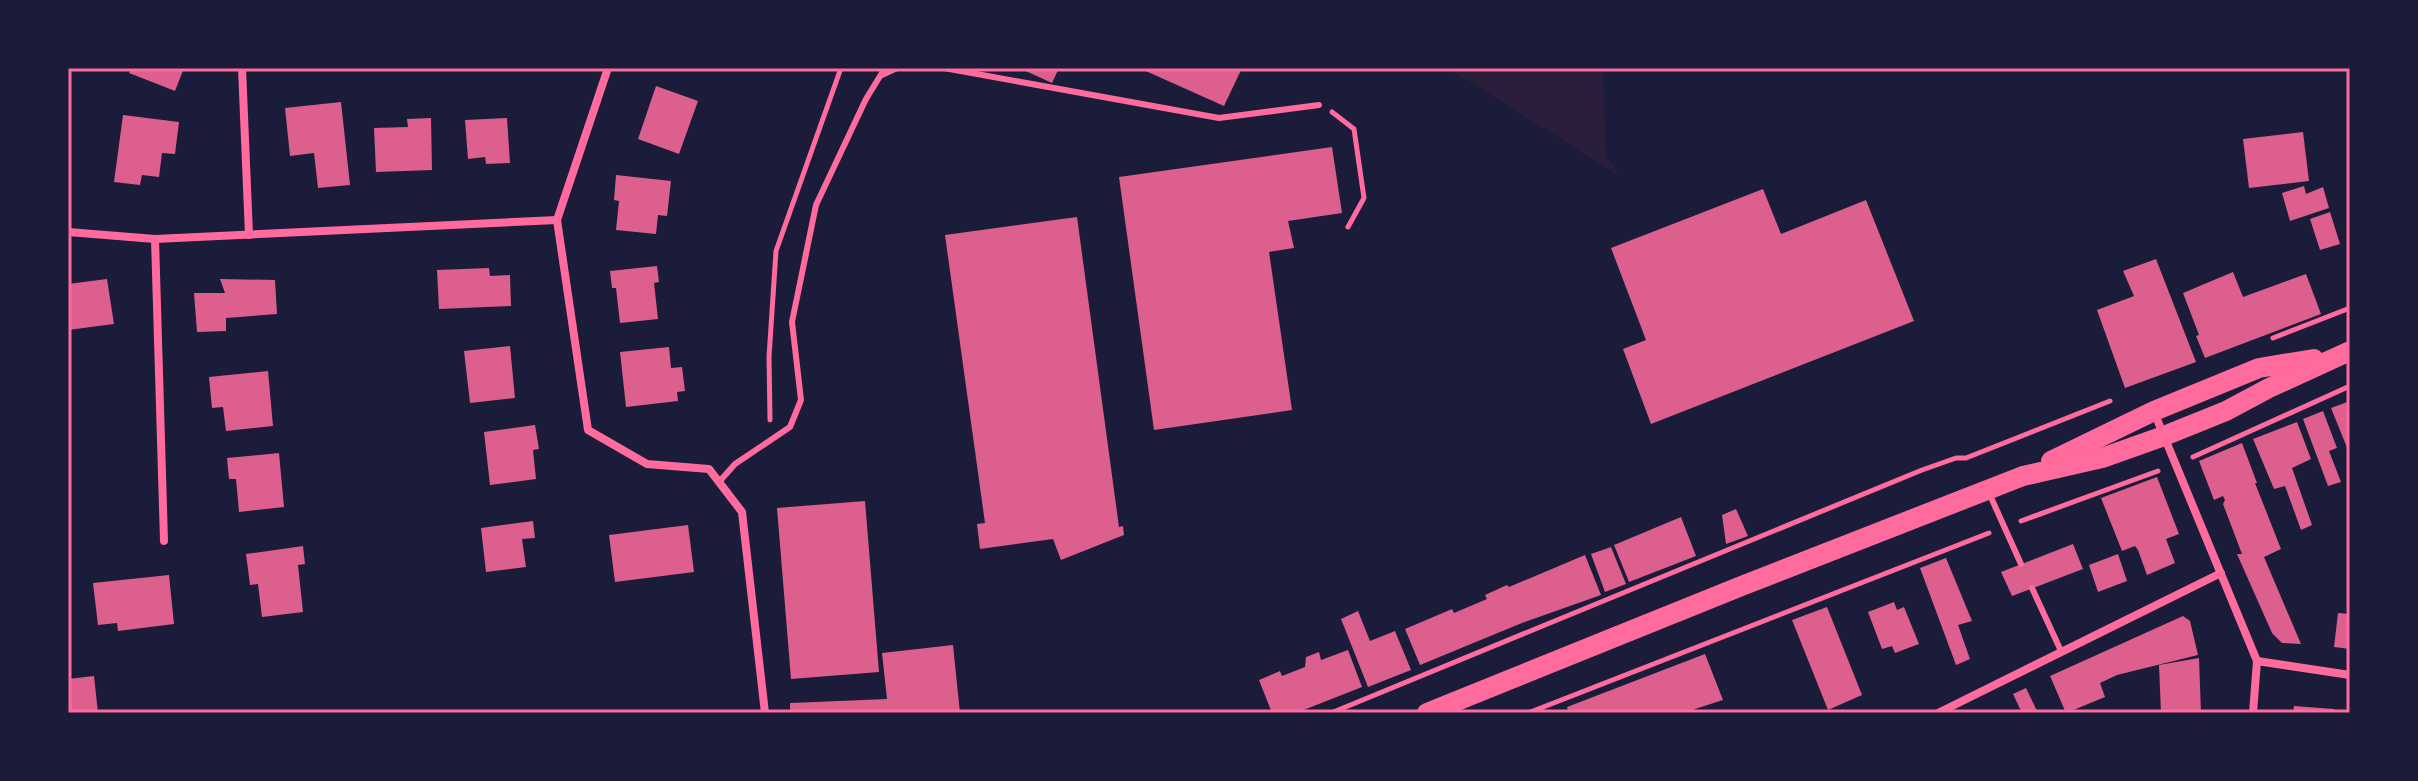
<svg xmlns="http://www.w3.org/2000/svg" width="2418" height="781" viewBox="0 0 2418 781" font-family="'PT Sans Narrow',sans-serif">
<style>
.green{fill:#2a1e3b}
.building{fill:#dd5f8e}
.lines{fill:none;stroke-linecap:round;stroke-linejoin:round}
.path{stroke:#ff6b9d;stroke-width:5}
.service{stroke:#ff6b9d;stroke-width:6}
.minor{stroke:#ff6b9d;stroke-width:8}
.primary{stroke:#ff6b9d;stroke-width:20}
.neatline{fill:none;stroke:#ff6b9d;stroke-width:3}
</style>
<rect width="100%" height="100%" fill="#1b1b3a"/>
<polygon class="green" points="1448,68 1603,68 1606,156 1620,176"/>
<g class="building">
<polygon points="131,68 184,68 175,91 129,73"/>
<polygon points="1019,68 1059,68 1052,83"/>
<polygon points="1139,68 1242,68 1224,106"/>
<polygon points="656,86 698,101 679,154 638,139"/>
<polygon points="341,102 350,185 318,188 314,153 290,156 285,108"/>
<polygon points="123,115 179,122 175,154 162,153 159,177 142,175 140,185 114,182"/>
<polygon points="431,118 432,170 376,172 374,128 408,127 407,119"/>
<polygon points="507,118 510,163 486,164 485,157 468,159 465,120"/>
<polygon points="2303,132 2309,181 2249,188 2243,139"/>
<polygon points="1332,147 1342,213 1288,221 1294,248 1269,252 1292,410 1154,430 1119,177"/>
<polygon points="616,175 671,181 667,216 658,215 656,234 616,230 619,201 614,200"/>
<polygon points="2304,186 2306,194 2323,187 2329,208 2290,221 2282,193"/>
<polygon points="1763,189 1781,234 1866,200 1914,321 1651,424 1623,349 1646,340 1611,248"/>
<polygon points="2330,212 2340,244 2320,250 2310,219"/>
<polygon points="1077,217 1119,527 1123,526 1124,535 1061,560 1053,539 980,549 977,524 985,523 945,235"/>
<polygon points="2156,259 2196,362 2125,388 2097,310 2134,296 2123,271"/>
<polygon points="657,266 659,282 654,283 658,319 620,323 616,288 612,288 610,271"/>
<polygon points="489,268 490,276 510,275 511,306 439,309 437,270"/>
<polygon points="2233,272 2243,297 2306,274 2321,314 2205,358 2196,336 2199,335 2183,293"/>
<polygon points="107,279 114,324 68,330 68,284"/>
<polygon points="220,279 275,280 277,314 226,318 226,331 197,332 194,293 225,293"/>
<polygon points="510,346 515,398 470,403 464,351"/>
<polygon points="669,347 671,368 682,367 685,391 677,392 678,401 626,407 620,352"/>
<polygon points="268,371 273,426 226,431 223,407 212,408 209,377"/>
<polygon points="2350,401 2350,455 2331,408"/>
<polygon points="2323,411 2337,448 2329,451 2341,482 2328,486 2303,419"/>
<polygon points="2297,422 2311,459 2292,468 2312,525 2301,530 2285,486 2274,489 2253,439"/>
<polygon points="535,425 539,449 533,450 536,479 490,485 484,432"/>
<polygon points="2242,443 2257,483 2255,483 2281,549 2264,557 2301,644 2282,643 2272,633 2237,554 2242,554 2223,504 2225,500 2223,496 2214,500 2199,461"/>
<polygon points="279,453 284,507 239,512 236,479 229,479 227,458"/>
<polygon points="2157,477 2179,534 2166,539 2175,563 2147,575 2138,550 2135,546 2122,551 2101,498"/>
<polygon points="865,501 879,672 791,679 777,508"/>
<polygon points="1736,509 1748,536 1726,544 1722,515"/>
<polygon points="1681,517 1696,556 1629,582 1614,545"/>
<polygon points="533,521 535,538 522,539 526,567 486,572 481,528"/>
<polygon points="688,525 694,572 615,582 609,535"/>
<polygon points="2073,544 2083,569 2012,596 2001,572"/>
<polygon points="303,546 305,564 298,565 303,612 262,617 258,584 250,585 246,554"/>
<polygon points="1611,547 1626,584 1605,592 1591,554"/>
<polygon points="2118,554 2127,581 2098,592 2089,565"/>
<polygon points="1585,555 1601,595 1522,623 1420,665 1405,629 1452,609 1454,613 1487,599 1485,595 1507,585 1509,587"/>
<polygon points="1946,558 1972,621 1958,625 1970,659 1956,665 1920,568"/>
<polygon points="169,575 174,624 118,631 117,623 98,625 93,583"/>
<polygon points="1894,602 1897,610 1904,607 1919,644 1895,653 1892,646 1882,649 1868,612"/>
<polygon points="1827,607 1862,695 1828,710 1792,620"/>
<polygon points="1358,611 1370,641 1395,631 1411,670 1368,687 1341,619"/>
<polygon points="2338,613 2350,614 2350,649 2334,647"/>
<polygon points="2183,616 2190,621 2198,655 2117,675 2100,683 2105,697 2066,713 2050,676"/>
<polygon points="953,645 960,713 790,713 790,703 887,699 882,653"/>
<polygon points="1348,650 1362,687 1296,713 1272,713 1259,680 1280,671 1282,676 1305,667 1306,657 1319,652 1321,660"/>
<polygon points="1705,654 1723,700 1695,709 1690,713 1569,713 1567,707"/>
<polygon points="2199,658 2201,713 2161,713 2159,665"/>
<polygon points="94,676 98,713 71,713 68,679"/>
<polygon points="2026,688 2038,713 2022,713 2013,694"/>
<polygon points="2294,706 2334,709 2334,713 2293,713"/>
</g>
<g class="lines">
<g class="path">
<polyline points="1332,112 1354,129 1364,198 1348,227"/>
<polyline points="2273,338 2350,308"/>
<polyline points="770,420 769,357 776,251 841,68"/>
<polyline points="2193,457 2350,386"/>
<polyline points="2021,521 2158,471"/>
<polyline points="1331,713 1922,470 1956,458 1966,458 2110,401"/>
<polyline points="1528,713 1989,533"/>
</g>
<g class="service">
<polyline points="944,68 1219,118 1319,105"/>
<polyline points="882,75 897,68"/>
<polyline points="719,482 735,464 790,427 801,400 792,322 816,205 866,99 885,68"/>
<polyline points="1989,493 2021,564"/>
<polyline points="2032,588 2061,651"/>
</g>
<g class="minor">
<polyline points="242,68 249,235"/>
<polyline points="608,68 557,220 588,430 647,464 709,469 742,512 765,713"/>
<polyline points="68,232 155,239 557,220"/>
<polyline points="155,239 164,541"/>
<polyline points="2154,412 2257,661 2253,713"/>
<polyline points="2257,661 2350,675"/>
<polyline points="1938,713 2221,573"/>
</g>
<g class="primary">
<polyline points="2051,461 2154,411 2259,368 2314,359"/>
<polyline points="1427,713 1744,585 2023,476 2102,458 2164,436 2226,411 2269,388 2350,351"/>
</g>
</g>
<rect width="2418" height="781" fill="none" stroke="#1b1b3a" stroke-width="140"/>
<rect x="70" y="70" width="2278" height="641" class="neatline"/>
</svg>
